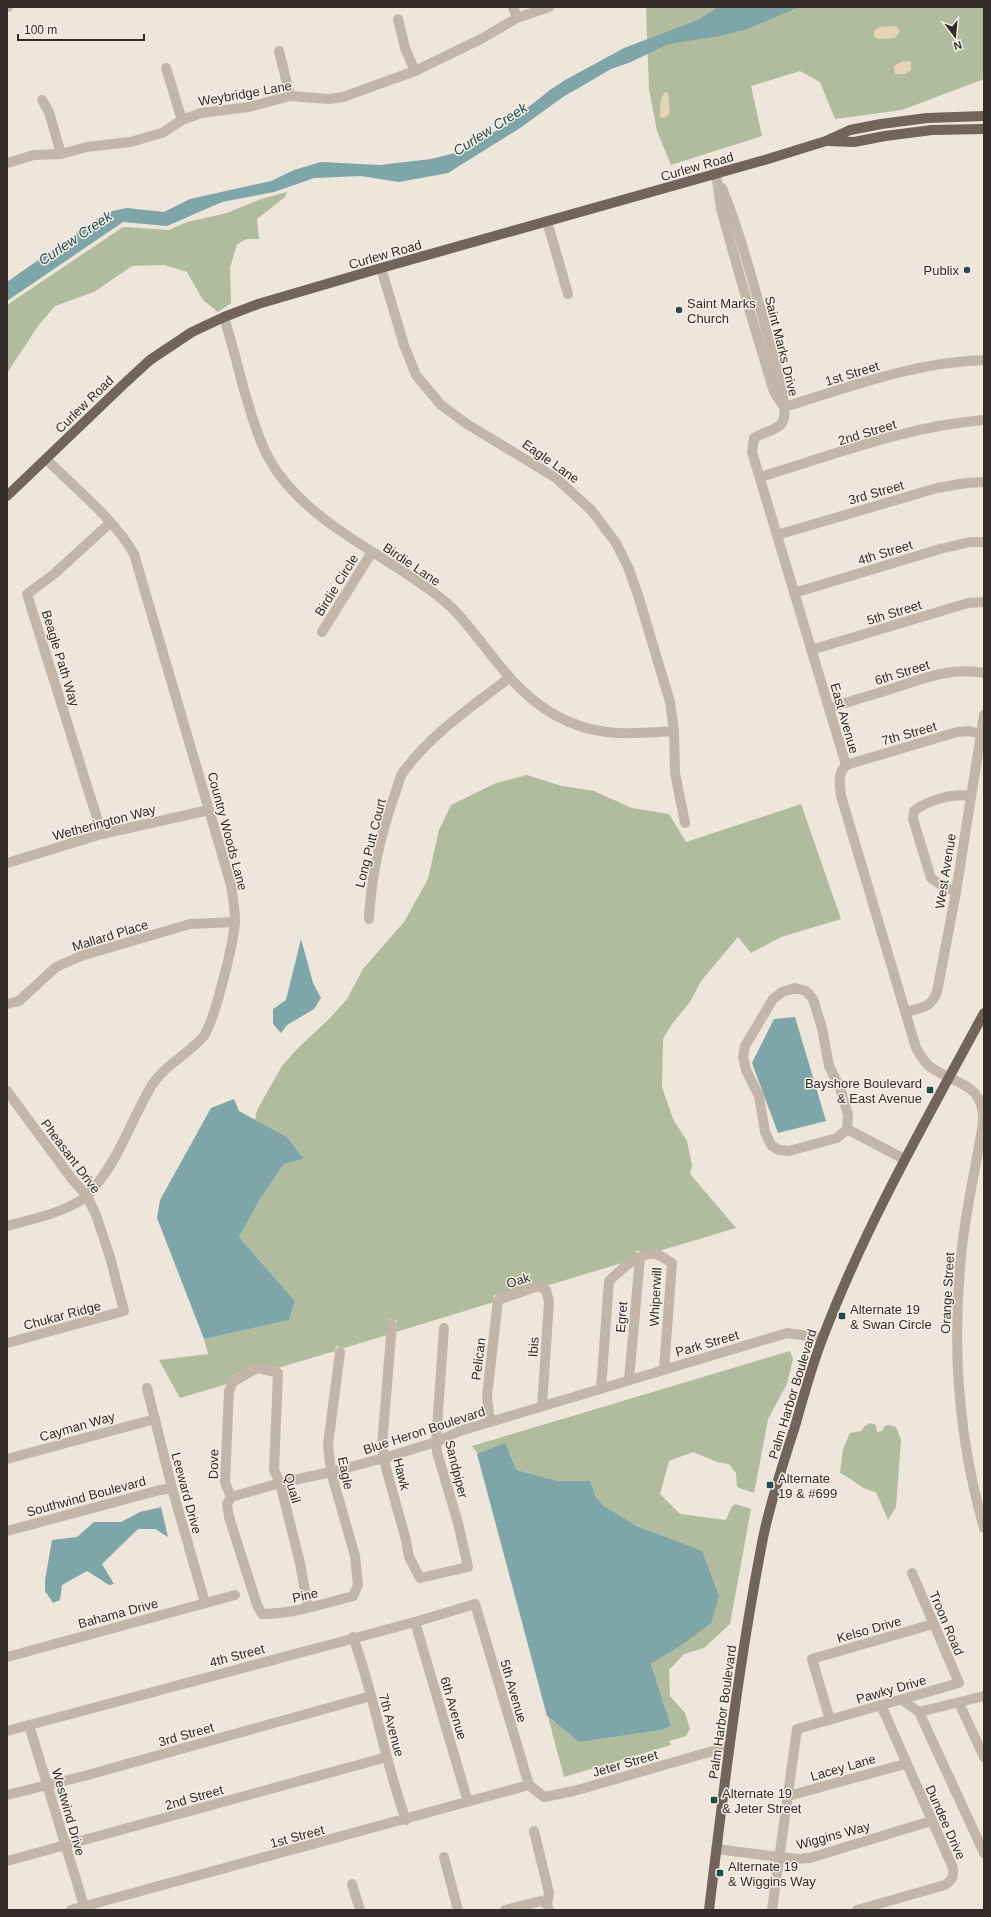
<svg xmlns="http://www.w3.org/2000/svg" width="991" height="1917" viewBox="0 0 991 1917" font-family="Arial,sans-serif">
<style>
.green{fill:#b1bb9d}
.sand{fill:#e5d5b6}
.water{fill:#7ea5a7}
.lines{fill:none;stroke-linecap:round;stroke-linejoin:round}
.minor{stroke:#c4b5a9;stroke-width:10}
.major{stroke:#72635b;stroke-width:10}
.poi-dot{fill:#234b4e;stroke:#f6efe7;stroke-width:1.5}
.labels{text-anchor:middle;stroke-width:3;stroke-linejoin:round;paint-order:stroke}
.street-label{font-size:13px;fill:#322b28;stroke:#f6efe7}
.poi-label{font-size:13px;fill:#322b28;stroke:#f6efe7;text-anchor:start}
.water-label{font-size:14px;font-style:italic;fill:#234b4e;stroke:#f6efe7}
</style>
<rect width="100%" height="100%" fill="#eee5db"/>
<g class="green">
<polygon points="646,7 984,7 984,79 902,110 835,119 820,82 800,71 751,86 762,136 671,165 657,131 649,89"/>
<polygon points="287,192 285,197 257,219 259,239 247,239 237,244 230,268 231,303 218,312 203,300 187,272 164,265 132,266 94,292 55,306 38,326 7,373 7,305 123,227 169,230 187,222 227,213 261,199"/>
<polygon points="527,775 562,786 594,791 632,808 669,814 686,842 801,804 841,919 781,937 751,953 738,937 701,981 690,1002 672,1024 663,1039 662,1087 673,1119 687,1141 692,1165 690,1174 736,1228 659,1251 636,1251 636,1254 622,1263 549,1285 536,1282 498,1295 495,1295 493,1297 494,1302 396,1332 397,1320 389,1319 387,1335 344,1348 336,1346 335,1351 278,1368 255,1364 231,1377 227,1384 180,1398 159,1360 208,1354 204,1339 289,1320 295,1301 239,1237 260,1199 284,1164 304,1159 287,1137 255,1120 257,1110 282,1066 297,1049 330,1018 347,999 363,969 404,922 428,879 439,830 451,805 496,783"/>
<path d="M790 1351 793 1359 787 1384 768 1419 754 1493 737 1487 736 1473 729 1464 717 1462 693 1452 669 1461 660 1494 680 1514 726 1520 731 1508 735 1504 751 1509 730 1624 704 1648 684 1654 669 1670 670 1696 685 1713 690 1729 686 1736 669 1741 671 1745 564 1777 548 1717 579 1742 662 1730 671 1726 651 1664 680 1646 663 1536C643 1528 607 1516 596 1496 593 1491 592 1486 590 1481H558L517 1470 510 1453 478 1454 472 1446Z"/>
<path d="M870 1423 876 1425 877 1432 882 1431 885 1426 888 1425 896 1427 901 1440 896 1507 888 1520 876 1492C861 1490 853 1479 840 1473L843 1449 850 1433 861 1431 865 1426Z"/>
</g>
<g class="sand">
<polygon points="896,26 900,31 895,38 879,39 874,37 874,31 879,27"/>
<polygon points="903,61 911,62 911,70 905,74 895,74 894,66"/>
<path d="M668 92 670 113 666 117 662 118 660 117C661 108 659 101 664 93Z"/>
</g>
<g class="water">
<polygon points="718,7 799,7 747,29 720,36 668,44 631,62 611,69 563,97 520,128 448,173 399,182 361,176 314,178 274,192 222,202 167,226 123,222 7,301 7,282 107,212 127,208 164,212 190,199 271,181 294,170 321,162 380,165 431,159 463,151 507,124 550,90 567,79 624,48 698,20"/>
<polygon points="301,939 313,983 321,998 314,1009 287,1025 281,1033 273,1024 273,1009 286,1000"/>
<polygon points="795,1017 826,1121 778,1133 752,1063 774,1019"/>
<polygon points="234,1099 239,1111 287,1137 304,1159 284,1164 260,1199 239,1237 295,1301 289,1320 204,1339 157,1218 160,1200 211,1108"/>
<polygon points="505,1443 517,1470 558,1481 590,1481 596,1497 605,1507 637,1526 702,1551 719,1596 711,1623 680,1646 651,1664 671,1726 662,1730 579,1742 547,1716 477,1454"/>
<polygon points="161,1507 168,1537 155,1529 138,1529 102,1564 114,1584 109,1585 87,1571 62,1585 60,1600 53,1603 45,1591 45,1580 52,1540 77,1537 94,1522 121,1522 140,1512"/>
</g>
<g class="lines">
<g class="minor">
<polyline points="7,7 8,7"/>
<polyline points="513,7 517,18"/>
<polyline points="398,19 405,48 415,71"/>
<polyline points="279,51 290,96"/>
<polyline points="166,68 182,120"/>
<polyline points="42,100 49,112 61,154"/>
<polyline points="7,163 34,155 61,154 87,147 130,142 162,133 182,120 201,113 249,107 290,96 329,99 343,97 415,71 481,39 517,18 549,7"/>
<polyline points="716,173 721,209 750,312 774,392 784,407"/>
<path d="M722 188C739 230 752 278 764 322 771 349 781 377 784 405"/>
<polyline points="547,221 568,294"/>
<polyline points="381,268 404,345 416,375 441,405 467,424 556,478 592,511 616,543 628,567 638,595 670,702 674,731 675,773 685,823"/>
<path d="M224 317C231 341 238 366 244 390 253 419 260 448 278 473 312 520 366 546 413 578 427 588 443 598 455 611 488 646 511 691 555 715 596 738 630 734 674 731"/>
<path d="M760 477C833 455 907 426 984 420"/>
<polyline points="777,535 937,488 966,483 984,482"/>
<polyline points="794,593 940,549 970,542 984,542"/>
<polyline points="322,632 372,552"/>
<polyline points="811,650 968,603 984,602"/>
<path d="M829 708C851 701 872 695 894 688 924 678 952 667 984 673"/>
<path d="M846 765C837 775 840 783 841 796L916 1048C920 1054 923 1061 929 1066 955 1085 985 1082 983 1123 976 1167 965 1212 961 1257 952 1347 959 1441 984 1528"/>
<path d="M846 765 752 452 754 438C770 428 788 431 784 407 849 387 915 362 984 360"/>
<polyline points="846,765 957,732 969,731 981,734"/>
<polyline points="102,834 27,594 54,574 110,523"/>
<polyline points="7,863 102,834 209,810"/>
<path d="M956 892 944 887 931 878 913 819 914 811C928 800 953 793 970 796"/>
<path d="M369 919C371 877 381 833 395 794 398 787 399 777 404 771 431 734 473 706 509 678"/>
<polygon points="795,988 806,991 813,999 822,1028 829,1066 840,1088 848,1115 847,1129 837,1138 789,1151 779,1150 771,1145 765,1132 759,1096 746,1070 743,1057 745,1046 773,999 782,992"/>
<polyline points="7,1004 19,1001 56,967 81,956 190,924 235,922"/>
<path d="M906 1012C921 1008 931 1008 937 992L956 892 984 715"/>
<polyline points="7,1091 72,1179 87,1196 96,1215 110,1257 124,1311 7,1343"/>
<polyline points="847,1129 904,1159"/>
<path d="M7 1226C33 1219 63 1213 86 1197 90 1194 93 1189 96 1185 121 1155 132 1118 152 1085 165 1065 187 1055 203 1037 214 1024 234 941 235 921 235 909 233 897 231 885L134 554C115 520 74 487 46 459"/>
<polyline points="392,1324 382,1445 386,1468 406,1540 409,1557 420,1578 468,1567 458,1523 437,1452 436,1442 444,1328"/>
<polyline points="629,1380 640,1257"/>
<polyline points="147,1388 172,1488 205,1603"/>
<path d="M601 1389 609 1281C620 1271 638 1252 655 1254 660 1255 667 1260 672 1263L664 1369"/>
<polyline points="490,1422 487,1396 498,1300 538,1286 546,1290 549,1302 542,1406"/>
<polyline points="7,1459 155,1419"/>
<polyline points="231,1497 280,1483 331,1472 384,1458 436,1442 460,1431 490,1422 787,1333 822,1338"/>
<polyline points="7,1531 160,1490 172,1488"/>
<path d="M308 1608 300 1563 280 1483 274 1470 278 1373 257 1368 233 1382 229 1391 225 1482 231 1497 227 1504 229 1517 257 1605 262 1614C292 1614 323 1604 353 1596L358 1585 355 1556 331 1472 328 1445 340 1352"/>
<polyline points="415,1622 468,1802"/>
<path d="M353 1637C375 1697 384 1760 406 1820"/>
<polyline points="7,1657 235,1595"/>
<polyline points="902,1700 919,1712 984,1696"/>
<polyline points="959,1703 984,1757"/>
<polyline points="919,1712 984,1853"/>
<polyline points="830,1720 812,1659 933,1624"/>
<polyline points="29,1725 84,1906"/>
<polyline points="7,1731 415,1622 475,1604 529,1785"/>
<polyline points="529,1785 544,1797 574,1791 730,1746"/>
<polyline points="7,1795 84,1776 371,1696"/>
<polyline points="788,1796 905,1764"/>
<polyline points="534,1831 549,1893 547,1904"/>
<polyline points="716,1849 797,1859 810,1858 931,1821"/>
<polyline points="444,1857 458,1910"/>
<polyline points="7,1861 387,1757"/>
<polyline points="352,1884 360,1910"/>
<polyline points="71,1910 529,1785"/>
<polyline points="505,1910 541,1901 547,1904 549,1910"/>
<polyline points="772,1910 797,1729 959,1683 912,1573"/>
<path d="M857 1910 945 1885C952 1880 954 1877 953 1868L881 1705"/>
</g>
<g class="major">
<polyline points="828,141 854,142 885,136 932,130 984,129"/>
<polyline points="7,496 125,383 150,360 192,332 224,317 258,304 381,268 768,159 826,141 850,130 881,124 927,118 984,116"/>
<path d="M709 1910C724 1786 739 1661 763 1538 771 1499 784 1461 796 1423 804 1394 812 1365 823 1337 866 1224 927 1119 984 1013"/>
</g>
</g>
<g class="poi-dot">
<circle cx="967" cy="270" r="4"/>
<circle cx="679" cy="310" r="4"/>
<rect x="926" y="1086" width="8" height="8" rx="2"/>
<rect x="838" y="1312" width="8" height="8" rx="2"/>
<rect x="766" y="1481" width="8" height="8" rx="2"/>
<rect x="710" y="1796" width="8" height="8" rx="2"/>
<rect x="716" y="1869" width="8" height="8" rx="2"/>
</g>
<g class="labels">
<g class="street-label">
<text transform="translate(245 93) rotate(-10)" y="5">Weybridge Lane</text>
<text transform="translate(697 166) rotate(-16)" y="5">Curlew Road</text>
<text transform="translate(385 254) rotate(-16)" y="5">Curlew Road</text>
<text transform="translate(782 346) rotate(76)" y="5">Saint Marks Drive</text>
<text transform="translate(852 373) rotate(-17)" y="5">1st Street</text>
<text transform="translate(84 404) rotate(-44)" y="5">Curlew Road</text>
<text transform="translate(867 432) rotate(-17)" y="5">2nd Street</text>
<text transform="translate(551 461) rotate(35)" y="5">Eagle Lane</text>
<text transform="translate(876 492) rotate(-16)" y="5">3rd Street</text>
<text transform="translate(885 552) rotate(-17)" y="5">4th Street</text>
<text transform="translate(412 564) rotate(34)" y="5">Birdie Lane</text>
<text transform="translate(336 585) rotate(-58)" y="5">Birdie Circle</text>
<text transform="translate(894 612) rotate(-17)" y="5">5th Street</text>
<text transform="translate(61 658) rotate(73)" y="5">Beagle Path Way</text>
<text transform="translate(902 672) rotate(-17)" y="5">6th Street</text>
<text transform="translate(845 718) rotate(74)" y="5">East Avenue</text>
<text transform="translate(909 733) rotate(-16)" y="5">7th Street</text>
<text transform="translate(104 822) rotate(-15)" y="5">Wetherington Way</text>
<text transform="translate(228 831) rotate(75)" y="5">Country Woods Lane</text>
<text transform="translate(370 843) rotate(-76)" y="5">Long Putt Court</text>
<text transform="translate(945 871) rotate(-81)" y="5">West Avenue</text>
<text transform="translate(110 935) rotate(-17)" y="5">Mallard Place</text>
<text transform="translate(71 1156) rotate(53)" y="5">Pheasant Drive</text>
<text transform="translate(518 1280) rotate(-17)" y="5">Oak</text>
<text transform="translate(947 1293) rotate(-87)" y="5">Orange Street</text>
<text transform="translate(655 1297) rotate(-87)" y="5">Whiperwill</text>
<text transform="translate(62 1315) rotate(-15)" y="5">Chukar Ridge</text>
<text transform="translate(621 1317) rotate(-85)" y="5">Egret</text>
<text transform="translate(707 1343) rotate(-16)" y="5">Park Street</text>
<text transform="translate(533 1347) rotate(-86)" y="5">Ibis</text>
<text transform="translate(478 1359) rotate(-83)" y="5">Pelican</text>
<text transform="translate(792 1394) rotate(-73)" y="5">Palm Harbor Boulevard</text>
<text transform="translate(77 1426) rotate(-16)" y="5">Cayman Way</text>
<text transform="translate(424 1430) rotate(-18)" y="5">Blue Heron Boulevard</text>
<text transform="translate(213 1464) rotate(-89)" y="5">Dove</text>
<text transform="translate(457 1469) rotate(76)" y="5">Sandpiper</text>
<text transform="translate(346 1473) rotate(78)" y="5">Eagle</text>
<text transform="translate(402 1474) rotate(76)" y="5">Hawk</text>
<text transform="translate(293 1488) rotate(74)" y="5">Quail</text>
<text transform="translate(187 1493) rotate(75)" y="5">Leeward Drive</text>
<text transform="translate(86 1496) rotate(-15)" y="5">Southwind Boulevard</text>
<text transform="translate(305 1595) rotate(-13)" y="5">Pine</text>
<text transform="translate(118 1613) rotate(-15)" y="5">Bahama Drive</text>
<text transform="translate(947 1623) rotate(67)" y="5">Troon Road</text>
<text transform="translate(869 1629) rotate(-16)" y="5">Kelso Drive</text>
<text transform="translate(237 1655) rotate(-15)" y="5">4th Street</text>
<text transform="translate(891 1689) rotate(-16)" y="5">Pawky Drive</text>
<text transform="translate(514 1691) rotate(74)" y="5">5th Avenue</text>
<text transform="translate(454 1708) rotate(74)" y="5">6th Avenue</text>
<text transform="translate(722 1712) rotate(-82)" y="5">Palm Harbor Boulevard</text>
<text transform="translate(392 1725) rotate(75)" y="5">7th Avenue</text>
<text transform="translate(186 1734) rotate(-16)" y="5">3rd Street</text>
<text transform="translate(625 1763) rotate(-16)" y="5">Jeter Street</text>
<text transform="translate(843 1767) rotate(-16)" y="5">Lacey Lane</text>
<text transform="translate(194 1797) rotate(-16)" y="5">2nd Street</text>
<text transform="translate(69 1812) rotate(74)" y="5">Westwind Drive</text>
<text transform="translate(946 1822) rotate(66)" y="5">Dundee Drive</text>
<text transform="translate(833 1835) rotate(-15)" y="5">Wiggins Way</text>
<text transform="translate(297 1836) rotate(-15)" y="5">1st Street</text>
</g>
<g class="poi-label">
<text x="959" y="275" text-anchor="end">Publix</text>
<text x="687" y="308">Saint Marks<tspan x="687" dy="15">Church</tspan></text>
<text x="922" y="1088" text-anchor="end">Bayshore Boulevard<tspan x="922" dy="15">&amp; East Avenue</tspan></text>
<text x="850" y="1314">Alternate 19<tspan x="850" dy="15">&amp; Swan Circle</tspan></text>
<text x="778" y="1483">Alternate<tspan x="778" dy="15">19 &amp; #699</tspan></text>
<text x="722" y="1798">Alternate 19<tspan x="722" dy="15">&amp; Jeter Street</tspan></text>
<text x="728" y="1871">Alternate 19<tspan x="728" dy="15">&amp; Wiggins Way</tspan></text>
</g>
<g class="water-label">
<text transform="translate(490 129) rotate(-33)" y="5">Curlew Creek</text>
<text transform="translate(75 238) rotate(-34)" y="5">Curlew Creek</text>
</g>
</g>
<rect width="991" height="1917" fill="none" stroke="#322b28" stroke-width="16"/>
<g transform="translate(955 36) rotate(164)" stroke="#f6efe7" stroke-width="3" paint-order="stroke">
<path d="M0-3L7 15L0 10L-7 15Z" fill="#322b28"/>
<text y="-6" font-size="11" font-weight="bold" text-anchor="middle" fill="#322b28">N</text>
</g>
<path d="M18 34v6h126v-6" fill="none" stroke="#322b28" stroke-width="2"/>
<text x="24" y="34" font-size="12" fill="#322b28" stroke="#f6efe7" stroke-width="3" paint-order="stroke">100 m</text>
</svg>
